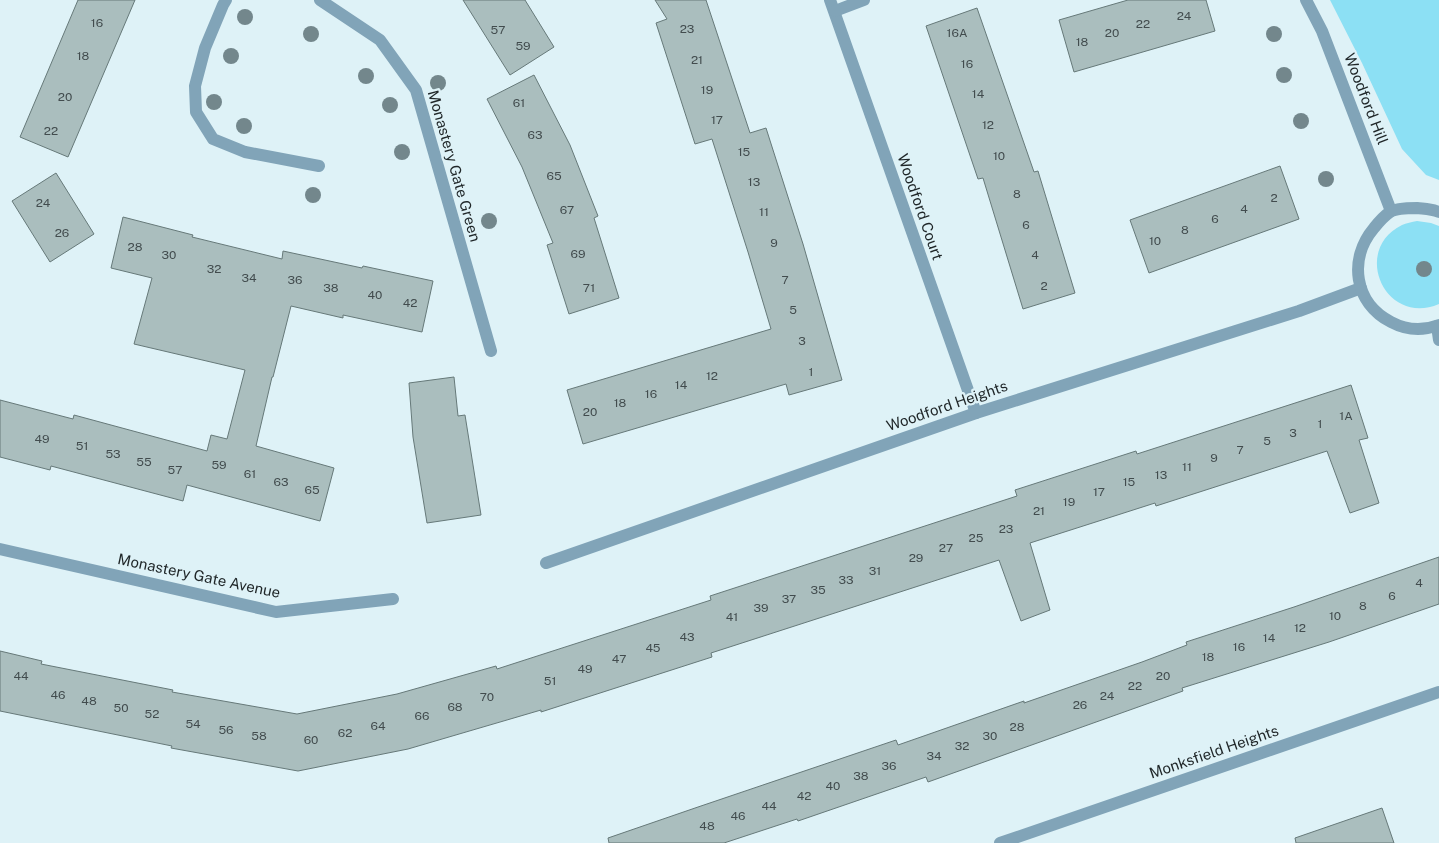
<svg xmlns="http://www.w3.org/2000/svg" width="1439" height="843" viewBox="0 0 1439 843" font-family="'Public Sans',sans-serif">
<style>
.green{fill:#8ce0f4}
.building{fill:#aabebe;stroke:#667979}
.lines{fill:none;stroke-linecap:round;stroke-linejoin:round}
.minor{stroke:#81a4b8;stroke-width:12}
.tertiary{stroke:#81a4b8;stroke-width:12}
.tree{fill:#73878c}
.labels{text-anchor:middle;stroke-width:4.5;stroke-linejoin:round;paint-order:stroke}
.number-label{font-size:12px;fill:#424c4e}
.street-label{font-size:15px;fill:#1f2628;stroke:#def2f7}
</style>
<rect width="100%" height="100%" fill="#def2f7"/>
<g class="green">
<polygon points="1330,0 1439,0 1439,180 1426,175 1402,149 1362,63"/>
<path d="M1417 221 1431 223 1439 226V304C1385 327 1351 250 1402 225 1406 223 1412 222 1417 221Z"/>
</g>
<g class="building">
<polygon points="78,0 135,0 68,157 20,137"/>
<polygon points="463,0 525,0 554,47 510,75"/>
<polygon points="655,0 706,0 750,133 766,128 803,244 842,380 789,395 786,384 583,444 567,390 771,329 748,252 712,139 695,144 656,23 667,19"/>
<polygon points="1128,0 1206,0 1215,31 1074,72 1059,20"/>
<polygon points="977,8 1034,172 1038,171 1075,293 1023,309 983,178 978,179 926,26"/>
<polygon points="534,75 570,145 598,216 594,218 619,298 569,314 547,245 553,243 522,167 487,99"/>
<polygon points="1280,166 1299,219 1149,273 1130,220"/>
<polygon points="56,173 94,234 50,262 12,201"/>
<polygon points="123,217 193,235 192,237 282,259 283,251 362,268 363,266 433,281 422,332 343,315 343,318 291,306 273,377 272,377 256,446 334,468 320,521 187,485 183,501 51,466 50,470 0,457 0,400 73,419 74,415 207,451 211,435 227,439 245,370 134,344 152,278 111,268"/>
<polygon points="454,377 458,416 465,415 481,515 427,523 413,437 409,383"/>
<polygon points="1351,385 1368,438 1359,440 1379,503 1350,513 1327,451 1156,506 1155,503 1030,543 1050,610 1021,621 999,560 711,653 712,657 541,712 541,710 408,749 298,771 171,748 172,746 0,711 0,651 42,661 41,664 173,690 172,692 297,714 397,694 496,666 497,669 711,600 710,596 1017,496 1015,490 1136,451 1137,454"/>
<polygon points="1439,557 1439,604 1329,642 1182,688 1183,691 928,782 926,777 798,821 797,819 724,843 609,843 608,838 698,807 896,740 898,745 1024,701 1024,703 1142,662 1187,645 1186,642 1294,607"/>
<polygon points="1382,808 1394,843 1296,843 1295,838"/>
</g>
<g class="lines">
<g class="minor">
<polyline points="226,0 223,5 205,48 195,86 196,112 213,139 245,152 319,166"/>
<polyline points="320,0 380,40 416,90 491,351"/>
<polyline points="830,0 976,413"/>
<polyline points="835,11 864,0"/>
<polyline points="1437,326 1439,340"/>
<polyline points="0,549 276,612 393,599"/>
<polyline points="546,563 976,413 1299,311 1361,288"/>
<polyline points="1000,843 1439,692"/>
</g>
<g class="tertiary">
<polyline points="1306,0 1322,31 1391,211"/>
<path d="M1439 212C1431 209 1425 209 1417 208 1409 208 1396 208 1390 212 1384 216 1378 223 1374 228 1348 259 1354 303 1391 322 1406 330 1423 331 1439 325"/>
</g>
</g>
<g class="tree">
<circle cx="245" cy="17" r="8"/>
<circle cx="311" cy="34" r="8"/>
<circle cx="1274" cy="34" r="8"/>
<circle cx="231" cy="56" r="8"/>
<circle cx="1284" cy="75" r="8"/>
<circle cx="366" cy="76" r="8"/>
<circle cx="438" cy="83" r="8"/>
<circle cx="214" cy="102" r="8"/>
<circle cx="390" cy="105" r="8"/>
<circle cx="1301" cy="121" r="8"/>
<circle cx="244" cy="126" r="8"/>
<circle cx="402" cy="152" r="8"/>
<circle cx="1326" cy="179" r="8"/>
<circle cx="313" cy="195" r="8"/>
<circle cx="489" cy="221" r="8"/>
<circle cx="1424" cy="269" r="8"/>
</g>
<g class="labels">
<g class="number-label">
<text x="1184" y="20">24</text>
<text x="97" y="27">16</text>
<text x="1143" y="28">22</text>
<text x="687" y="33">23</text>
<text x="498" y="34">57</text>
<text x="957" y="37">16A</text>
<text x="1112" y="37">20</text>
<text x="1082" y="46">18</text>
<text x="523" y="50">59</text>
<text x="83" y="60">18</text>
<text x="697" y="64">21</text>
<text x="967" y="68">16</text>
<text x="707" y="94">19</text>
<text x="978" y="98">14</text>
<text x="65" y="101">20</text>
<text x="519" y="107">61</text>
<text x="717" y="124">17</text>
<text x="988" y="129">12</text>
<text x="51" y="135">22</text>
<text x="535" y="139">63</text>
<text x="744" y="156">15</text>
<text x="999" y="160">10</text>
<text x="554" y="180">65</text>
<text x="754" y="186">13</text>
<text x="1017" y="198">8</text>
<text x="1274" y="202">2</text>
<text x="43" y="207">24</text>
<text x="1244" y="213">4</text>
<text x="567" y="214">67</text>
<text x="764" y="216">11</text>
<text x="1215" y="223">6</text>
<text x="1026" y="229">6</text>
<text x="1185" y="234">8</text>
<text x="62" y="237">26</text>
<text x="1155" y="245">10</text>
<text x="774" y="247">9</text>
<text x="135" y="251">28</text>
<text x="578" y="258">69</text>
<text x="169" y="259">30</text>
<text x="1035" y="259">4</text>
<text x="214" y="273">32</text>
<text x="249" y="282">34</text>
<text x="295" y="284">36</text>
<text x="785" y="284">7</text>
<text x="1044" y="290">2</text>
<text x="331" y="292">38</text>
<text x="589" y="292">71</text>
<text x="375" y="299">40</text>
<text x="410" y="307">42</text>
<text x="793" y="314">5</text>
<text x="802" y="345">3</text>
<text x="811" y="376">1</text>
<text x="712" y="380">12</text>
<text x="681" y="389">14</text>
<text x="651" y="398">16</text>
<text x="620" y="407">18</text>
<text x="590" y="416">20</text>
<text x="1346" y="420">1A</text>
<text x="1320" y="428">1</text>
<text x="1293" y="437">3</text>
<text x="42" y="443">49</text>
<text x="1267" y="445">5</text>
<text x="82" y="450">51</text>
<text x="1240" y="454">7</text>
<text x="113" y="458">53</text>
<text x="1214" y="462">9</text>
<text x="144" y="466">55</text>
<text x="219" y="469">59</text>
<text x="1187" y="471">11</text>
<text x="175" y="474">57</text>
<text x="250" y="478">61</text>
<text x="1161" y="479">13</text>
<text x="281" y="486">63</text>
<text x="1129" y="486">15</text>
<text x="312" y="494">65</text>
<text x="1099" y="496">17</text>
<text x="1069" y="506">19</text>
<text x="1039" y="515">21</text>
<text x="1006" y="533">23</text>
<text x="976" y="542">25</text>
<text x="946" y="552">27</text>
<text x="916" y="562">29</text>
<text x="875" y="575">31</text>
<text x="846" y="584">33</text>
<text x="1419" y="587">4</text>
<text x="818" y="594">35</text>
<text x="1392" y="600">6</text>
<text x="789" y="603">37</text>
<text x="1363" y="610">8</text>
<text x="761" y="612">39</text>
<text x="1335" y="620">10</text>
<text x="732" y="621">41</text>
<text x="1300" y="632">12</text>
<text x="687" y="641">43</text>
<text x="1269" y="642">14</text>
<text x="1239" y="651">16</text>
<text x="653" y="652">45</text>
<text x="1208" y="661">18</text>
<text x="619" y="663">47</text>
<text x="585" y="673">49</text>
<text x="21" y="680">44</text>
<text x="1163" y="680">20</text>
<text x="550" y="685">51</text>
<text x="1135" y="690">22</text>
<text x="58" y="699">46</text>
<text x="1107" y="700">24</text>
<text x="487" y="701">70</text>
<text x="89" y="705">48</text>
<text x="1080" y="709">26</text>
<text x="455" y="711">68</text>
<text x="121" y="712">50</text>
<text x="152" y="718">52</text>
<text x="422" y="720">66</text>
<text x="193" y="728">54</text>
<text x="378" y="730">64</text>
<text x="1017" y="731">28</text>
<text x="226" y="734">56</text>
<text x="345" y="737">62</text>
<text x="259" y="740">58</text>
<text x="990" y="740">30</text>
<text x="311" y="744">60</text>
<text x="962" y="750">32</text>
<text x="934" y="760">34</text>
<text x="889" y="770">36</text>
<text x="861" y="780">38</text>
<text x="833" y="790">40</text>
<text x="804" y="800">42</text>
<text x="769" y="810">44</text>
<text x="738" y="820">46</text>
<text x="707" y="830">48</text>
</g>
<g class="street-label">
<text transform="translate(1366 99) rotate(69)" y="5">Woodford Hill</text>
<text transform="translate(454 166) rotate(74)" y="5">Monastery Gate Green</text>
<text transform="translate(920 207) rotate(71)" y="5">Woodford Court</text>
<text transform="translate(947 406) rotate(-19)" y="5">Woodford Heights</text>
<text transform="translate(199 576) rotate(12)" y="5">Monastery Gate Avenue</text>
<text transform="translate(1214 752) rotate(-19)" y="5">Monksfield Heights</text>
</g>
</g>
</svg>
